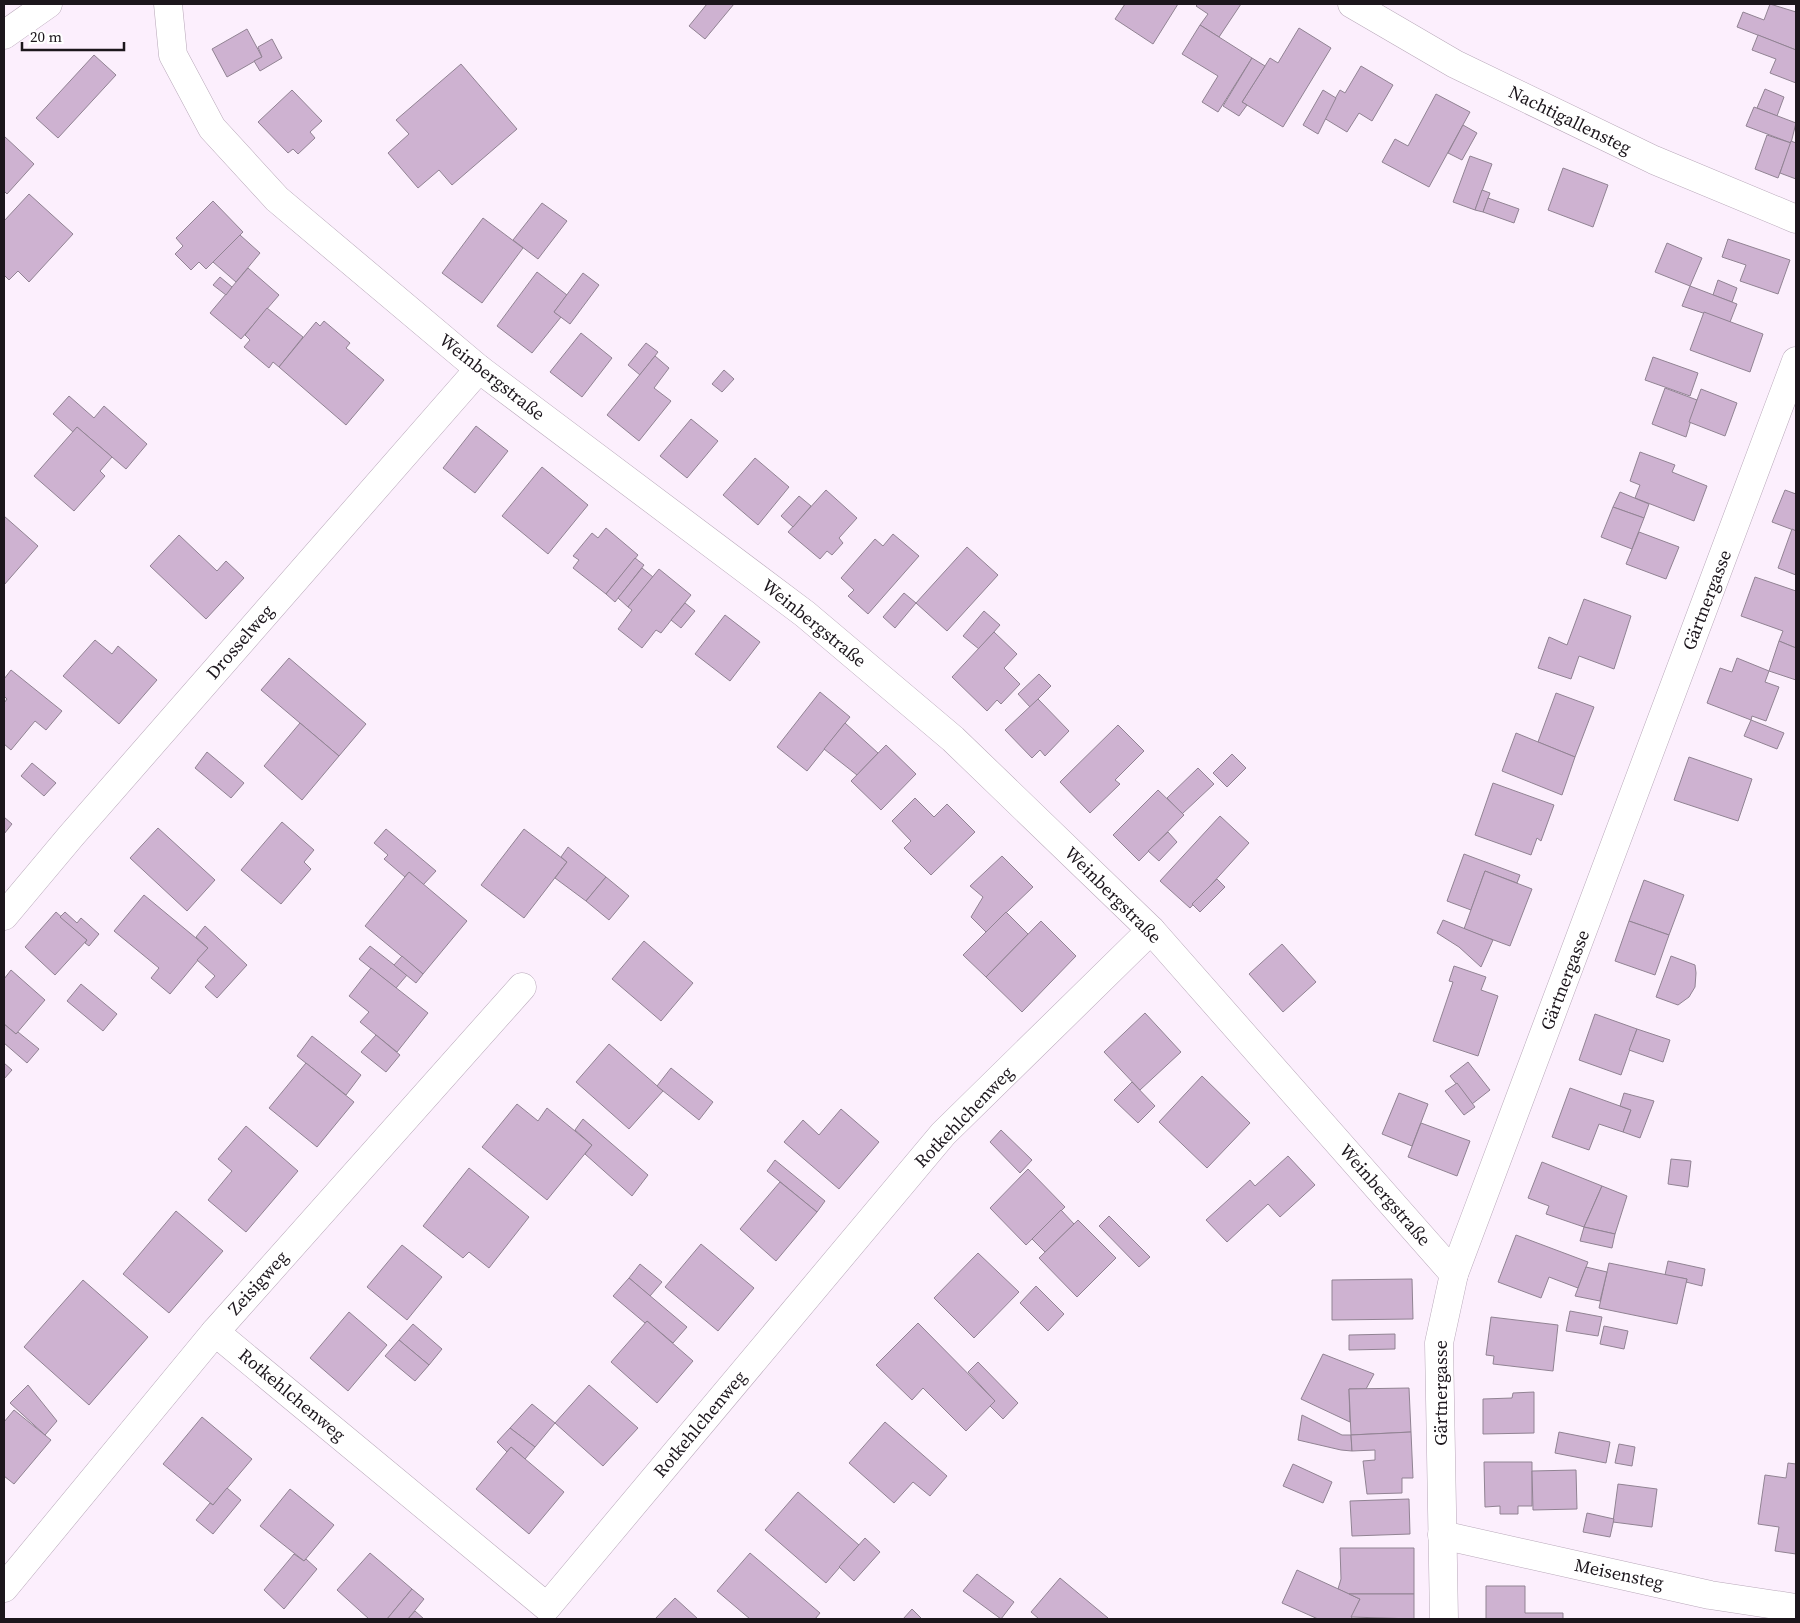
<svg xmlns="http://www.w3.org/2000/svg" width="1800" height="1623" viewBox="0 0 1800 1623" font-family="'Source Serif 4',serif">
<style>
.building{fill:#ceb2d1;stroke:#918393}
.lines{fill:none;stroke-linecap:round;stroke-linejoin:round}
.street-casing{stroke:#b8a8b9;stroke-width:29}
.street{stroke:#fff;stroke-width:28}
.labels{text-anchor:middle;stroke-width:4.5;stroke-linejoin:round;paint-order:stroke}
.street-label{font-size:18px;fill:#1c161c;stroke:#fff}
</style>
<rect width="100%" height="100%" fill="#fceffd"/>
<g class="building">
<polygon points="707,4 734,4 705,39 689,26"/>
<polygon points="1125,4 1178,4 1153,44 1115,19"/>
<polygon points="1198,4 1241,4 1219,37 1200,25 1208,14 1196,6"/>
<polygon points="1770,4 1796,12 1796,50 1737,27 1743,12 1764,20"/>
<polygon points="1200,25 1252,58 1218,112 1202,102 1218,76 1182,54"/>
<polygon points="1299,28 1331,48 1283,127 1242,102 1270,58 1278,63"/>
<polygon points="247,29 262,57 227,77 212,49"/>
<polygon points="1758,35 1796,50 1796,83 1770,73 1776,59 1752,50"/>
<polygon points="272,39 282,58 260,71 254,61 262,57 258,47"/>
<polygon points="94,55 116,75 58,138 36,118"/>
<polygon points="1252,58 1265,66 1242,102 1247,105 1239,116 1223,106"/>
<polygon points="461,64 517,129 452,185 439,170 418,188 388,153 409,134 396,120"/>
<polygon points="1361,66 1393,85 1372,121 1359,113 1347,132 1324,118 1340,90 1345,93"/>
<polygon points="1765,89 1784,97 1777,116 1757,108"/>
<polygon points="292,90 322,121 310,132 315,138 298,154 293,149 288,153 258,122"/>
<polygon points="1323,90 1336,98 1318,134 1303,125"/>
<polygon points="1436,94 1470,112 1429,187 1382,162 1395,139 1408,146"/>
<polygon points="1754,107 1796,123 1791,143 1746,126"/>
<polygon points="1463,125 1477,133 1462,160 1448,153"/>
<polygon points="1767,135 1791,143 1778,178 1755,169"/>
<polygon points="4,136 34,164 7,194 4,191"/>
<polygon points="1791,141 1796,143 1796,179 1780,173"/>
<polygon points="1470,156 1492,164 1475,210 1453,202"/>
<polygon points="1563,168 1608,185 1593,227 1548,210"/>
<polygon points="1482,190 1490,193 1483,212 1475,210"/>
<polygon points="29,194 73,234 29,282 18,271 9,280 4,275 4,221"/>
<polygon points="1488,198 1519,209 1514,223 1483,212"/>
<polygon points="213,201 243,232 206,269 199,262 191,270 175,254 183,246 176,238"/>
<polygon points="542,203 567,221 538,259 513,240"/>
<polygon points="483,218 523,248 482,303 442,273"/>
<polygon points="240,235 260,253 236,282 213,262"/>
<polygon points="1728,239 1790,260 1778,294 1740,281 1746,265 1722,257"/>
<polygon points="1667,243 1702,258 1690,286 1655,272"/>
<polygon points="248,268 279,295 241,339 210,313"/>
<polygon points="537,272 567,295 554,312 561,317 532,353 497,326"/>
<polygon points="583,273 599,285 570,324 554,312"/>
<polygon points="220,277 232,287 226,295 213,285"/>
<polygon points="1718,280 1737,288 1732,302 1713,295"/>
<polygon points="1690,286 1737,304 1730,322 1682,306"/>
<polygon points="267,308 303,337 279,367 273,362 269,368 244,347 250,340 245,335"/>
<polygon points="1704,312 1763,334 1750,372 1690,350"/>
<polygon points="324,321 350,343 346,348 384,380 346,425 279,367 316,322 320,326"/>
<polygon points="581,333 612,358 582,397 550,372"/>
<polygon points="646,343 658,352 640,375 628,365"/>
<polygon points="655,356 669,368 654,388 671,401 639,441 607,415"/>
<polygon points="1653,357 1698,373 1690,396 1645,380"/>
<polygon points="724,370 734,379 722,392 712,384"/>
<polygon points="1665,388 1697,400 1686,437 1652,424"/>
<polygon points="1701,389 1737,403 1725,436 1689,422"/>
<polygon points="69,396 94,418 104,406 147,444 126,469 77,427 73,432 53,414"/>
<polygon points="691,419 718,441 687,478 660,456"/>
<polygon points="476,426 508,451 475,493 443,468"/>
<polygon points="77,427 112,457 100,471 105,476 74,511 34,476"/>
<polygon points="1640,452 1675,465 1672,472 1707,486 1694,521 1635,498 1640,485 1630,481"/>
<polygon points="755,458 789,487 758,525 723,495"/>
<polygon points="542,467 588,505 548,554 502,516"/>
<polygon points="826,490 857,518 839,538 843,543 832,555 827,551 820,559 788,532"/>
<polygon points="1785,490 1796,494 1796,531 1772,522"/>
<polygon points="1620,492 1649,504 1644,518 1613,507"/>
<polygon points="799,496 811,506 793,527 781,516"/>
<polygon points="1613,507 1644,518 1632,549 1601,537"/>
<polygon points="4,516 38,546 4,585"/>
<polygon points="606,528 638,555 606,594 573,568 579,560 573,556 592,533 598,538"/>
<polygon points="1792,529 1796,531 1796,575 1778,568"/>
<polygon points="1639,532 1679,547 1666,579 1626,564"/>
<polygon points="893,534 919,556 868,614 848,596 854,590 841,578 875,539 883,546"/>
<polygon points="179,535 217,571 226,561 244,578 206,619 150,566"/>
<polygon points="967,547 998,575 947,631 916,603"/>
<polygon points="635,558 644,565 615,602 606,594"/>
<polygon points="642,568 653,577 628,607 618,598"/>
<polygon points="659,569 691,595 661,633 656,630 642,648 618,629 632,610 628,607"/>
<polygon points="1755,577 1796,591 1796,648 1779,641 1783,631 1741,616"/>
<polygon points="904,593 916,603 895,628 883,617"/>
<polygon points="1584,599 1631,616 1614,669 1579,656 1571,679 1538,668 1549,637 1567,645"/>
<polygon points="685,603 695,611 681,628 671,620"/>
<polygon points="984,611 1000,625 979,649 963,636"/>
<polygon points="725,615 760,642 730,681 695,654"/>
<polygon points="994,632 1017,654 1004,668 1020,684 1001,704 997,700 987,711 952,677"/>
<polygon points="95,640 112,654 118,646 157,680 119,724 63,676"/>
<polygon points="1779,641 1796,648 1796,680 1769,671"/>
<polygon points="289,658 366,724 339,756 261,690"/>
<polygon points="1737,658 1769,671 1765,682 1779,687 1766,721 1752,716 1751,720 1707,703 1720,668 1732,672"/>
<polygon points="11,670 62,711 46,730 35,721 11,750 4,744 4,703 7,699 4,696 4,679"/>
<polygon points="1039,674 1051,686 1030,707 1018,694"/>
<polygon points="820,692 850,717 807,771 777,747"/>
<polygon points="1556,693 1594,707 1575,757 1538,742"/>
<polygon points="1038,699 1069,731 1045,756 1040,750 1032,758 1005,730"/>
<polygon points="1751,720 1784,733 1777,749 1744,736"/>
<polygon points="300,723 339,756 302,800 264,766"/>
<polygon points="845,723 878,753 857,775 824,749"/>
<polygon points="1118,725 1144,751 1115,780 1120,784 1090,813 1060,782"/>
<polygon points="1516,733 1575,757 1562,795 1502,771"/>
<polygon points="886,745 916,774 881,810 851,781"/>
<polygon points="207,752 244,783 231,798 195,768"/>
<polygon points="1232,754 1246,768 1227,787 1213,773"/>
<polygon points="1689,757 1752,779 1738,821 1674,800"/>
<polygon points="32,763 56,783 44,796 21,776"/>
<polygon points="1198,768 1214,784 1182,814 1167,798"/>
<polygon points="1493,783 1554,805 1541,841 1537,838 1531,855 1475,835"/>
<polygon points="1158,790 1184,815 1139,861 1113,835"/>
<polygon points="915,798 934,817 947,804 975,832 931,875 904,848 911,841 892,821"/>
<polygon points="1220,816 1249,843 1190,908 1160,881"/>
<polygon points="4,817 12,824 4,834"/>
<polygon points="282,822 314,850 304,862 311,869 281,904 241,870"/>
<polygon points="158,828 215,880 187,911 130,858"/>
<polygon points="386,829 436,871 423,885 409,872 405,877 384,859 388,855 374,843"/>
<polygon points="524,829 567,862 524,918 481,885"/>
<polygon points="1168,832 1177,842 1159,861 1148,851"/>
<polygon points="568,847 606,877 586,901 555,878 567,862 561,857"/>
<polygon points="1464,854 1520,875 1517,883 1485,871 1471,910 1447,901"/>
<polygon points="1002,856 1033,887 986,932 971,917 983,897 970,886"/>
<polygon points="1485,871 1532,889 1510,946 1464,929"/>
<polygon points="409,872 467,921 423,974 365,926"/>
<polygon points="606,877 629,896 609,920 586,901"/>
<polygon points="1217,879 1225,887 1200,912 1192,904"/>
<polygon points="1644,880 1684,895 1669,935 1629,921"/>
<polygon points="144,895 208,948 170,994 151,978 159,968 114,931"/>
<polygon points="56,912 87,940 55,975 25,947"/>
<polygon points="65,912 77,923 81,918 99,934 89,946 85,943 87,940 60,917"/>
<polygon points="1006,912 1028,934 986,977 963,955"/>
<polygon points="1443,920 1493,940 1481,967 1459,947 1437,933"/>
<polygon points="1041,921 1076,956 1022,1012 986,977"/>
<polygon points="1629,921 1669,935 1655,975 1615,961"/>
<polygon points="205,926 247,965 217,998 205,987 215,976 197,960 208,948 196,937"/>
<polygon points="644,941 693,983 661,1021 612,979"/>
<polygon points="1282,944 1316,982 1283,1012 1249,974"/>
<polygon points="370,946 407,975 396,988 359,959"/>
<polygon points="402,956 423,974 416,983 394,965"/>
<polygon points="1671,956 1695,965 1696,973 1695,987 1689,997 1678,1005 1656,997"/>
<polygon points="1454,966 1486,977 1481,990 1498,996 1478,1056 1433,1041 1453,982 1449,981"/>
<polygon points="371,968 428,1013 397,1052 360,1022 369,1012 349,996"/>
<polygon points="11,970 45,1000 16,1034 4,1024 4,979"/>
<polygon points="81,984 117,1014 103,1031 67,1001"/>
<polygon points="1145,1013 1181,1052 1140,1090 1104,1052"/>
<polygon points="1595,1014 1637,1029 1621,1075 1579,1060"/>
<polygon points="4,1024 16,1034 18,1032 39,1049 27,1063 4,1043"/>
<polygon points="1637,1029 1670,1040 1663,1062 1629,1050"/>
<polygon points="376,1035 400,1055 386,1072 361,1052"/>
<polygon points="312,1036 361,1075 346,1095 297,1056"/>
<polygon points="609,1044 663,1091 629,1129 576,1082"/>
<polygon points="1468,1062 1490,1090 1472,1104 1450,1076"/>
<polygon points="4,1063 12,1070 4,1079"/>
<polygon points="306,1063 354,1102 317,1147 269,1108"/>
<polygon points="671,1068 713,1102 699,1120 657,1086"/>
<polygon points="1202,1076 1250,1123 1207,1168 1159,1122"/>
<polygon points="1132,1082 1155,1106 1138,1123 1114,1100"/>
<polygon points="1457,1083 1475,1107 1464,1115 1445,1091"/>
<polygon points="1570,1088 1631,1110 1623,1132 1599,1124 1589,1150 1552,1137"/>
<polygon points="1399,1093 1428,1104 1412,1146 1382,1134"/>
<polygon points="1624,1093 1654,1101 1640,1138 1623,1132 1631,1110 1620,1106"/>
<polygon points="517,1104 538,1121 547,1108 592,1145 547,1200 482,1147"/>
<polygon points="841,1109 879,1142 839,1189 784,1142 803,1120 819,1135"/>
<polygon points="583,1119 648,1175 632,1196 585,1154 592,1145 575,1130"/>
<polygon points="1421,1123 1470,1141 1457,1176 1408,1157"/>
<polygon points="246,1126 298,1171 246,1232 208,1200 232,1171 218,1159"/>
<polygon points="1001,1130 1032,1160 1020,1173 990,1142"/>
<polygon points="1288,1156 1315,1185 1280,1217 1268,1204 1227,1242 1206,1220 1250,1180 1255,1186"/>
<polygon points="1671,1159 1691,1161 1688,1187 1668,1184"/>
<polygon points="775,1160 825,1201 817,1212 767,1171"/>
<polygon points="1542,1162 1602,1186 1584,1227 1546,1214 1549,1206 1528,1198"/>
<polygon points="469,1168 529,1217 489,1268 469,1252 463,1258 423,1226"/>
<polygon points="1028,1169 1065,1207 1026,1245 990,1208"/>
<polygon points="780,1182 817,1212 776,1261 740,1229"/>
<polygon points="1602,1186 1627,1196 1615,1234 1584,1227"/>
<polygon points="1061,1210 1074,1224 1045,1252 1032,1239"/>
<polygon points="176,1211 223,1251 169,1313 123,1274"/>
<polygon points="1109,1216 1150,1257 1139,1267 1099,1226"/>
<polygon points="1078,1220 1116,1258 1077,1297 1039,1258"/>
<polygon points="1584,1227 1615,1234 1612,1248 1580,1241"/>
<polygon points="1516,1235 1588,1262 1578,1288 1549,1277 1541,1298 1498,1282"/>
<polygon points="701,1244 754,1288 718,1331 665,1287"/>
<polygon points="402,1245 442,1277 407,1320 367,1287"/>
<polygon points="978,1253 1019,1292 974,1338 934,1298"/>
<polygon points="1668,1261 1705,1269 1702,1286 1686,1282 1687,1279 1665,1275"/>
<polygon points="1609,1263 1687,1279 1677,1324 1599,1308"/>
<polygon points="640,1264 662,1282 650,1296 629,1278"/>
<polygon points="1586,1267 1607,1272 1600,1301 1575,1296"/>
<polygon points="629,1278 687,1327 673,1343 647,1321 645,1323 613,1296"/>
<polygon points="1412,1279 1413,1319 1332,1320 1332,1280"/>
<polygon points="83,1280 148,1337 89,1405 24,1347"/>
<polygon points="1036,1286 1064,1314 1048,1331 1020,1303"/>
<polygon points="1570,1311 1602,1317 1598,1336 1566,1331"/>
<polygon points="349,1312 387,1345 348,1391 310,1358"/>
<polygon points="1491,1317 1558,1325 1553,1371 1493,1364 1494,1356 1486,1355"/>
<polygon points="647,1321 693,1361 657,1403 611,1362"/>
<polygon points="918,1323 995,1401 966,1431 923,1388 912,1400 876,1365"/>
<polygon points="413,1324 442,1349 429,1365 399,1340"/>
<polygon points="1604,1326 1628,1331 1624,1349 1600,1344"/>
<polygon points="1395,1334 1395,1349 1349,1350 1349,1335"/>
<polygon points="399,1340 429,1365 415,1381 385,1356"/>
<polygon points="1323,1354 1374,1374 1366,1389 1349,1389 1350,1422 1301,1399"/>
<polygon points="978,1362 1018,1403 1003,1419 990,1406 995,1401 968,1372"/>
<polygon points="28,1385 57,1421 45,1435 10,1403"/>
<polygon points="589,1385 638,1428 603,1466 555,1423"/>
<polygon points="1409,1388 1411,1432 1351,1435 1349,1389"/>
<polygon points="1534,1392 1534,1433 1483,1434 1483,1399 1512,1398 1513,1393"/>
<polygon points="532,1404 555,1423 535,1447 510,1428"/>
<polygon points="14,1410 51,1440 14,1484 4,1476 4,1422"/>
<polygon points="1302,1415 1342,1435 1351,1435 1352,1451 1341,1450 1298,1440"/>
<polygon points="202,1417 252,1459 213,1505 163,1464"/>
<polygon points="885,1422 947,1476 930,1496 913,1482 894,1503 849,1463"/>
<polygon points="510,1428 535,1447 525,1459 511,1447 507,1452 497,1442"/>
<polygon points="1411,1432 1413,1478 1402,1478 1402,1493 1367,1494 1363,1461 1375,1460 1375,1450 1352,1451 1351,1435"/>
<polygon points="1559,1432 1610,1442 1606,1463 1555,1453"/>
<polygon points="1619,1444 1635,1447 1632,1466 1615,1463"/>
<polygon points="511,1447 564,1492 529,1534 476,1489"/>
<polygon points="1484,1462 1532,1462 1532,1506 1518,1506 1518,1514 1500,1514 1500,1506 1485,1507"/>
<polygon points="1788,1463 1796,1464 1796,1554 1775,1551 1779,1527 1758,1524 1765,1475 1786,1478"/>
<polygon points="1293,1464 1332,1482 1323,1503 1283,1486"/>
<polygon points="1576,1470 1577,1509 1533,1510 1532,1471"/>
<polygon points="1618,1484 1657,1489 1652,1527 1613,1522"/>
<polygon points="227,1488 241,1500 213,1534 196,1520 210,1503 213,1505"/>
<polygon points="290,1489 334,1525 304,1561 260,1526"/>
<polygon points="798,1492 859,1545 826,1583 765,1530"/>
<polygon points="1409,1499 1410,1534 1352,1536 1350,1501"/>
<polygon points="1587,1513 1614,1519 1610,1537 1583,1532"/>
<polygon points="865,1538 880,1552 854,1581 839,1567"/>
<polygon points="1340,1548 1414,1548 1414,1594 1349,1594 1338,1589 1341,1579"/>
<polygon points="370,1553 412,1589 387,1619 369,1619 337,1590"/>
<polygon points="750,1553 820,1613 815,1619 750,1619 717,1591"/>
<polygon points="294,1554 304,1561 306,1559 317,1569 284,1609 264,1590"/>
<polygon points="1297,1570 1360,1599 1351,1619 1318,1619 1282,1603"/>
<polygon points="977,1574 1014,1602 1001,1619 963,1591"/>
<polygon points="1060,1578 1108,1618 1106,1619 1039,1619 1031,1612"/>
<polygon points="1486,1586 1525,1586 1525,1613 1563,1613 1563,1619 1486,1619"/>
<polygon points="412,1589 424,1599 408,1619 387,1619"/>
<polygon points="1349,1594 1414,1594 1414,1619 1351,1617 1360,1599"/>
<polygon points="675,1598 698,1619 655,1619"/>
<polygon points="912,1609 922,1619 903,1619"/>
<polygon points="415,1611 424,1619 408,1619"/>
</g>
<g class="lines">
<g class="street-casing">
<g id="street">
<polyline points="168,4 173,55 212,128 277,199 479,369 805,614 953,739 1151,930 1454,1274"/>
<polyline points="1352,4 1455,64 1654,160 1796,219"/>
<polyline points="4,35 48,4"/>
<polyline points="4,916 71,836 479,369"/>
<polyline points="215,1332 547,1607 943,1134 1151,930"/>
<polyline points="1442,1535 1710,1595 1796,1608"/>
<polyline points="4,1588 215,1332 522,987"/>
<polyline points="1444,1619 1439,1343 1454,1274 1796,361"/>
</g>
</g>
<use href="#street" class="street"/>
</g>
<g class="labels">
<g class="street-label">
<text transform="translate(1570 120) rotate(26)" y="6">Nachtigallensteg</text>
<text transform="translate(492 377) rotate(38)" y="6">Weinbergstraße</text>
<text transform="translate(1707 600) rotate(-69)" y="6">Gärtnergasse</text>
<text transform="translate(814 623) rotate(39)" y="6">Weinbergstraße</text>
<text transform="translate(240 642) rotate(-49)" y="6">Drosselweg</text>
<text transform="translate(1113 895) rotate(45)" y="6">Weinbergstraße</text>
<text transform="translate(1565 980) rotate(-69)" y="6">Gärtnergasse</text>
<text transform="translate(964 1117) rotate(-46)" y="6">Rotkehlchenweg</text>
<text transform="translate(1385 1195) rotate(49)" y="6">Weinbergstraße</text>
<text transform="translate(258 1283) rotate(-48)" y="6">Zeisigweg</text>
<text transform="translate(1441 1393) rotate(-90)" y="6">Gärtnergasse</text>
<text transform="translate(292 1395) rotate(40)" y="6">Rotkehlchenweg</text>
<text transform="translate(700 1424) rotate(-50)" y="6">Rotkehlchenweg</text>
<text transform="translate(1619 1574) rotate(12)" y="6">Meisensteg</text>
</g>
</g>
<rect width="1800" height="1623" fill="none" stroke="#1c161c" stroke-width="10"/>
<path d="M22 42v8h102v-8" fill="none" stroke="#1c161c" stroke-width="2.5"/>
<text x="30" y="42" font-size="15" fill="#1c161c" stroke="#ffffff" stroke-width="4" paint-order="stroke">20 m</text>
</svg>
